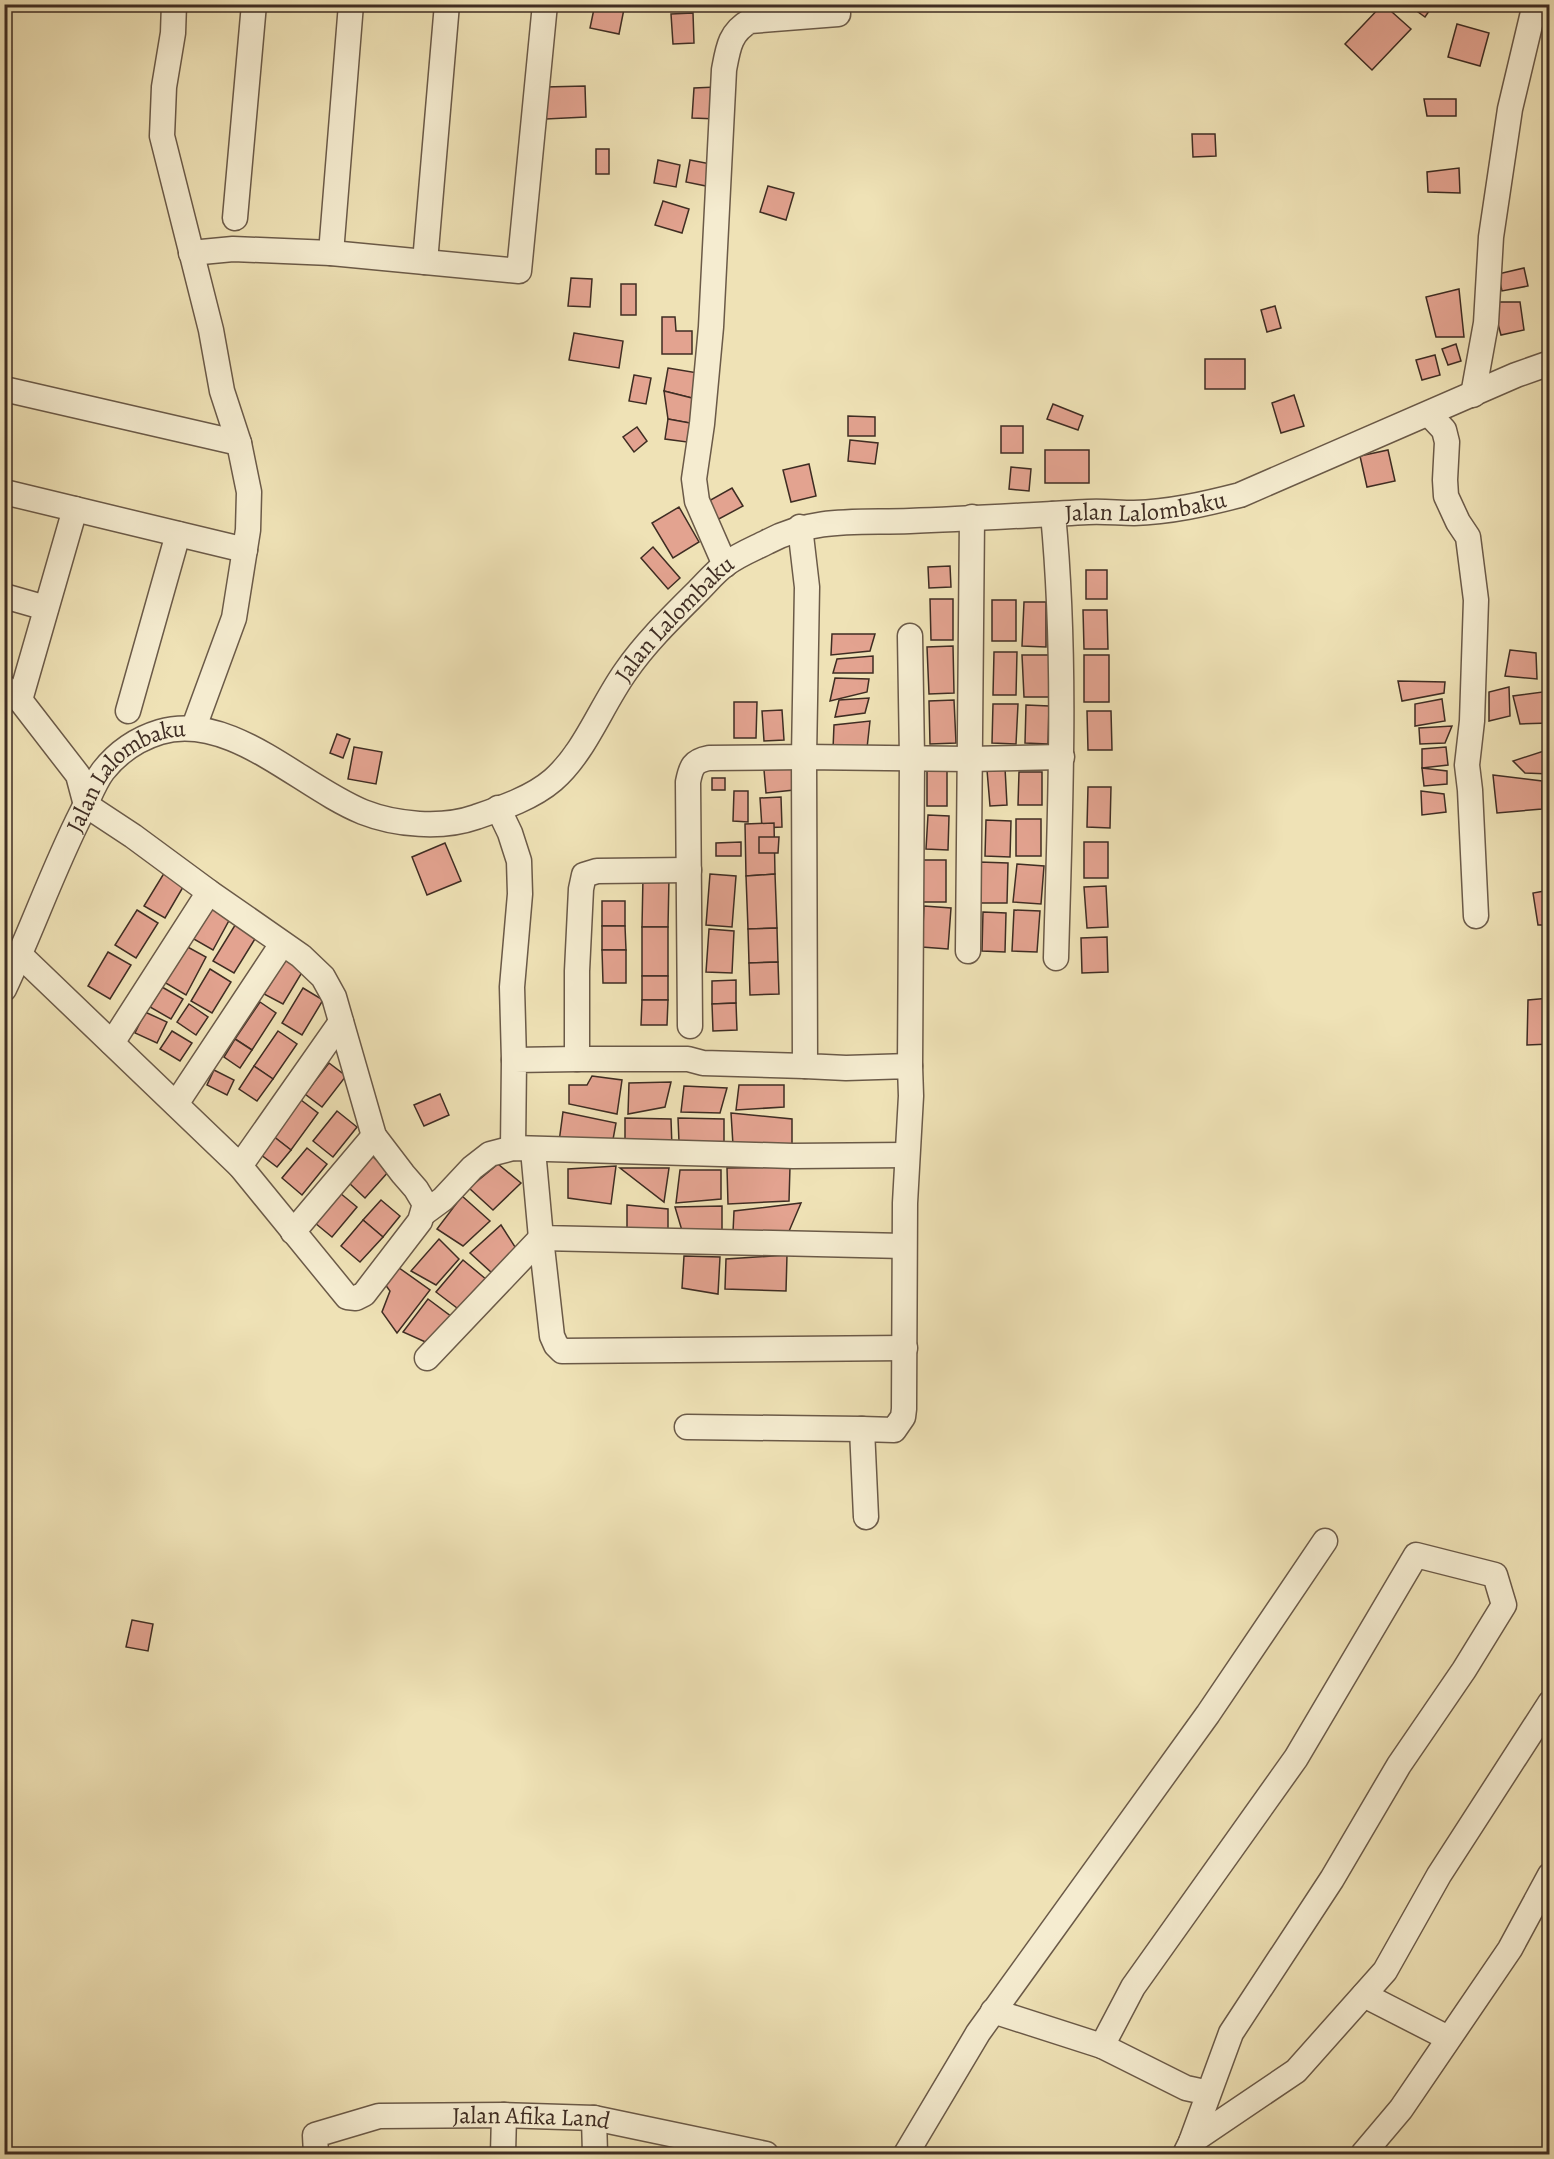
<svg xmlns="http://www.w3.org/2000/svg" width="1554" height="2159" viewBox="0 0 1554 2159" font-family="Alegreya,serif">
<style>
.building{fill:#e3a390;stroke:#3f2d23;stroke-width:1.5}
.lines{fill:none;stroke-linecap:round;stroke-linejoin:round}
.minor-casing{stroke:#6b5a48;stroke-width:27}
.minor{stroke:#f5ecd0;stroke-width:24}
.labels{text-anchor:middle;stroke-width:4.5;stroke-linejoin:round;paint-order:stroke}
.street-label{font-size:24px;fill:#3f2d23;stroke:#f5ecd0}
</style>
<rect width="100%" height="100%" fill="#efe2b6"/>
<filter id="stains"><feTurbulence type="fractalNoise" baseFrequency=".00333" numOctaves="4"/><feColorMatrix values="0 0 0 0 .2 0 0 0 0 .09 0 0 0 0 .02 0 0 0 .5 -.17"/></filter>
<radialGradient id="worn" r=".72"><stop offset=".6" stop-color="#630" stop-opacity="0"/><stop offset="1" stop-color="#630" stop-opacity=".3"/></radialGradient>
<g class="building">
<polygon points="595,4 625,4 619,34 590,28"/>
<polygon points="1383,4 1411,29 1372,70 1345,44"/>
<polygon points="1407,4 1434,4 1425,17"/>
<polygon points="693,13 694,43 673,44 671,14"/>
<polygon points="1457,24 1489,33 1480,66 1448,57"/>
<polygon points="585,86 586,117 546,119 545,87"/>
<polygon points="716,87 718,119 692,118 694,88"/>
<polygon points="1424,99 1456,99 1456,116 1427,116"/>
<polygon points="1192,134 1215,134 1216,156 1193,157"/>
<rect x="596" y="149" width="13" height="25"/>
<polygon points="658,160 680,165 676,187 654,183"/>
<polygon points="690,160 716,165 711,187 686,182"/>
<polygon points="1459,168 1460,193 1428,192 1427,172"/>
<polygon points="768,186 794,193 786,220 760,212"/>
<polygon points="663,201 689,209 682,233 655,225"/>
<polygon points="1524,268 1528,286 1502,291 1498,274"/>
<polygon points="571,278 592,279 590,307 568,306"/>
<rect x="621" y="284" width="15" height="31"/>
<polygon points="1459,289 1464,337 1436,337 1426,297"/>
<polygon points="1492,302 1520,302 1524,330 1501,335"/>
<polygon points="1275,306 1281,328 1267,332 1261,310"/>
<polygon points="662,317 675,317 676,331 692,331 692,354 662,354"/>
<polygon points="574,333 623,341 619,368 569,360"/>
<polygon points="1456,344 1461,361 1448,365 1442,349"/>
<polygon points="1435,355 1440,375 1422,380 1416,360"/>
<rect x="1205" y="359" width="40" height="30"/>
<polygon points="668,368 704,374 696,399 664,391"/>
<polygon points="634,375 651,378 646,404 629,401"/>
<polygon points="664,391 696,399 690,423 668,419"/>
<polygon points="1294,395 1304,426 1281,433 1272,403"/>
<polygon points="1053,404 1083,416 1078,430 1047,419"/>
<polygon points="848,416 875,417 875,436 848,436"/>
<polygon points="668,419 690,423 687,442 665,439"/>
<rect x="1001" y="426" width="22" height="27"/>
<polygon points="637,427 647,441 634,452 623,437"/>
<polygon points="850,440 878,443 875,464 848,461"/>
<rect x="1045" y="450" width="44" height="33"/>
<polygon points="1388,450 1395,481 1367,487 1360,456"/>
<polygon points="809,464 816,496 791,502 783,470"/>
<polygon points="1011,467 1031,469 1029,491 1009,489"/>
<polygon points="732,488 743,506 717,520 707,502"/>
<polygon points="679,507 699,542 673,558 652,523"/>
<polygon points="653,547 680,578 668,589 641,558"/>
<polygon points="950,566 951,587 929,588 928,567"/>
<rect x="1086" y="570" width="21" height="29"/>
<polygon points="930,599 953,599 953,640 931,640"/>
<rect x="992" y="600" width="24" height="41"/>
<polygon points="1024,602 1046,602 1046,647 1022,646"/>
<polygon points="1083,610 1107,610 1108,649 1084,649"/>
<polygon points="832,634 875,634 870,651 831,655"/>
<polygon points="953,646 954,693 929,694 927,647"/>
<polygon points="1510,650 1536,653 1537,679 1505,676"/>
<polygon points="994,652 1017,652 1016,695 993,695"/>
<polygon points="1022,655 1050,655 1051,697 1024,697"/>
<rect x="1084" y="655" width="25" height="47"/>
<polygon points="873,656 873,673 833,673 837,659"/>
<polygon points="835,678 869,679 867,692 830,701"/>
<polygon points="1398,681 1445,682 1444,693 1402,701"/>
<polygon points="1509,687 1510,716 1489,721 1489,692"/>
<polygon points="1550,691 1550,723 1520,724 1513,696"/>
<polygon points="869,698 865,713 835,717 839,700"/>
<polygon points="1442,699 1445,721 1415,726 1415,704"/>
<polygon points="954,700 956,743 930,744 929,701"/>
<polygon points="734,702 757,702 756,738 734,738"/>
<polygon points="993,704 1018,704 1016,744 992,743"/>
<polygon points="1026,705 1049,706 1048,744 1025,743"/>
<polygon points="782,710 784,740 764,741 762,711"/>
<polygon points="1087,711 1111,711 1112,750 1088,750"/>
<polygon points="870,721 867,748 833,749 834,725"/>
<polygon points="1452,726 1445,743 1420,744 1419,728"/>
<polygon points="337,734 350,739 343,758 330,753"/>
<polygon points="354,747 382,752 376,784 348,779"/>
<polygon points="1446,747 1448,765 1422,768 1422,749"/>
<polygon points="1550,749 1550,774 1525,773 1513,761"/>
<polygon points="792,768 794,790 766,793 764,770"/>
<polygon points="1005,768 1007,805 990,806 987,770"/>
<polygon points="1422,768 1447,771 1447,784 1424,786"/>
<rect x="927" y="770" width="20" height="36"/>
<polygon points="1019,772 1042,772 1042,805 1018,805"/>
<polygon points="1493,775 1542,781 1542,809 1497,813"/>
<rect x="712" y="778" width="13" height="12"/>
<polygon points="1088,787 1111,787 1110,828 1087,827"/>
<polygon points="734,791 748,791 748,822 733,821"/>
<polygon points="1421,791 1444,794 1446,812 1422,815"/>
<polygon points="781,797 782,827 762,828 760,798"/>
<polygon points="928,815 949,816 948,850 926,849"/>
<rect x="1016" y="819" width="25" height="37"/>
<polygon points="986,820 1011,821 1010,857 985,856"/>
<polygon points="774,823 775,874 746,876 745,824"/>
<polygon points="759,837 779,837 778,853 759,853"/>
<polygon points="741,842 741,856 716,856 716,843"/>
<rect x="1084" y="842" width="24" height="36"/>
<polygon points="445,843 461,881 427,895 412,857"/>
<rect x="922" y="860" width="24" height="42"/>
<polygon points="979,862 1008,863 1007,903 978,903"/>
<polygon points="1017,864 1044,866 1041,904 1013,902"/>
<polygon points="166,870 186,882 165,918 144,906"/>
<polygon points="710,874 736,876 732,927 706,925"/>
<polygon points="775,874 777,928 748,929 746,876"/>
<polygon points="643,877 669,877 668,927 642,927"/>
<polygon points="1106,886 1108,927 1087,928 1084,887"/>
<polygon points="1550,890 1550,925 1538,925 1533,893"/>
<rect x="602" y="901" width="23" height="25"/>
<polygon points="211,903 232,915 213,950 192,938"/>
<polygon points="924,906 951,908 948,949 922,947"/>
<polygon points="137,910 158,923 136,958 115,945"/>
<polygon points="1014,910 1040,911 1037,952 1012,951"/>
<polygon points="983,912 1006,913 1005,952 982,951"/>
<polygon points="237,922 258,934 234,973 213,961"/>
<polygon points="602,926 625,926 626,950 602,950"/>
<rect x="642" y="927" width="26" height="49"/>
<polygon points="777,928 778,962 749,963 748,929"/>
<polygon points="709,929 734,931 732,973 706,972"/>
<polygon points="1107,937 1108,972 1082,973 1081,938"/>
<polygon points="184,945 206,957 186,995 164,982"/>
<polygon points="602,950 626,950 626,983 603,983"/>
<polygon points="108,952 131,965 110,999 88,986"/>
<polygon points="286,958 304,969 283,1004 264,994"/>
<polygon points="778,962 779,994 750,995 749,963"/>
<polygon points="210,969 231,982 212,1013 191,1001"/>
<rect x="642" y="976" width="26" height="24"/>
<polygon points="736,980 736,1003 712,1004 712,981"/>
<polygon points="162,987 183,999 171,1019 150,1007"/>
<polygon points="303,988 323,1000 302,1035 282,1023"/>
<polygon points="1550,998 1550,1044 1527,1045 1528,1000"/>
<polygon points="642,1000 668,1000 667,1025 641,1025"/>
<polygon points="260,1002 276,1013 252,1050 235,1039"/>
<polygon points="736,1003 737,1030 713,1031 712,1004"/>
<polygon points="189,1004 208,1017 196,1035 177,1022"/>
<polygon points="145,1012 167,1022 157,1043 135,1033"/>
<polygon points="172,1031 192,1043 180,1061 160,1049"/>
<polygon points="278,1031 297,1044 273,1079 254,1066"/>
<polygon points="235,1039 252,1050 240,1068 224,1057"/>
<polygon points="329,1063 346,1076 322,1107 305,1094"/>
<polygon points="254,1066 273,1079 257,1101 239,1089"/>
<polygon points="214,1070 234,1080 227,1095 207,1085"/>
<polygon points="592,1076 622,1080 617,1114 569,1104 569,1085 587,1085"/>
<polygon points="671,1082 665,1107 628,1114 629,1083"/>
<polygon points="739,1085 784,1085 784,1107 736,1110"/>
<polygon points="684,1086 727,1088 720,1113 681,1112"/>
<polygon points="440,1094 449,1115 424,1126 414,1105"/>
<polygon points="301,1100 318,1113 291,1150 273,1136"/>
<polygon points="337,1111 357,1127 333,1157 313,1141"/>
<polygon points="563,1112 616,1123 612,1145 559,1142"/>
<polygon points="731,1113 792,1119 792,1154 733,1145"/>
<polygon points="625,1118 671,1119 672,1148 625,1145"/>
<polygon points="678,1118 724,1119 724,1143 679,1142"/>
<polygon points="273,1136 291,1150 277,1167 260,1154"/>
<polygon points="307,1148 327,1164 302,1195 282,1178"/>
<polygon points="372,1156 389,1171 365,1198 348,1182"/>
<polygon points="498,1164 521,1183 493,1210 469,1188"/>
<polygon points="616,1166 611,1204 568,1198 568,1169"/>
<polygon points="790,1167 789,1201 728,1204 727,1168"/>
<polygon points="620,1168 669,1168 664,1202"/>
<polygon points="680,1170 721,1170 721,1199 676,1203"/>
<polygon points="340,1193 357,1207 332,1237 315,1223"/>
<polygon points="462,1196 490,1221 463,1246 437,1229"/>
<polygon points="381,1200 400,1216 383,1237 363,1220"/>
<polygon points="801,1203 784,1243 733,1232 734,1211"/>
<polygon points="627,1205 668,1209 668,1235 627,1230"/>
<polygon points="722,1206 722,1235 683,1234 675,1207"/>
<polygon points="363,1220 383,1237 360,1262 341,1246"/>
<polygon points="501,1225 517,1250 492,1273 470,1253"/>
<polygon points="439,1239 459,1259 436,1285 411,1271"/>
<polygon points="787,1255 786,1291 725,1289 726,1259"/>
<polygon points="684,1256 720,1257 718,1294 682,1288"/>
<polygon points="463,1260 487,1280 461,1311 436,1292"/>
<polygon points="395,1265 430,1290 397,1333 382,1312 390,1291 382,1280"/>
<polygon points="428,1299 452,1317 430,1344 403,1332"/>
<polygon points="132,1620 153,1624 148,1651 126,1647"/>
</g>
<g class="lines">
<g class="minor-casing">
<g id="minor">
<polyline points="174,4 173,33 164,87 162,136 211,330 222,391 239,443 249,492 248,530 234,618 194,727"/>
<polyline points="235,218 254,4"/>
<polyline points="191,253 233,249 331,253 519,271 545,4"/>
<polyline points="331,253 351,4"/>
<polyline points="425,262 447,4"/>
<polyline points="4,389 239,443"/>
<polyline points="1473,395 1486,323 1491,237 1510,109 1535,4"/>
<polyline points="1429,414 1444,430 1447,442 1445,480 1446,496 1458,522 1468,537 1476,600 1472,721 1467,765 1470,790 1476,916"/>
<polyline points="4,492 245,550"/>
<path d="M1053 514C1067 661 1060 810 1056 958"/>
<path d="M725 565 697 501 694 479 702 424 711 327 724 70C728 48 730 32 750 21L838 14"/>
<polyline points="4,596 46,608"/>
<polyline points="910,636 912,758 910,1066"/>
<polyline points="4,687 20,700 78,775 86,805 133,836 209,892 301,956 323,977 334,997 374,1136 403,1174 416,1189 425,1204 420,1221 364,1294 356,1298 347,1297 240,1166 20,955"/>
<polyline points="20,700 75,509"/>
<polyline points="128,711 178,534"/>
<polyline points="498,808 510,833 519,861 520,894 512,987 514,1060"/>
<polyline points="689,870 597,871 584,875 581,889 577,971 577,1059 688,1059 703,1063 805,1066"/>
<polyline points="968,951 972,517"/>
<path id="s1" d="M4 989C32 930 53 869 82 812 89 798 94 783 103 771 118 752 137 739 160 732 230 711 301 787 363 812 396 825 442 829 476 817 502 808 532 798 553 780 585 752 601 706 626 671 646 642 673 616 698 591 707 582 716 571 726 564 738 555 753 549 767 542 814 517 858 523 910 521 969 519 1029 515 1088 512 1103 511 1119 513 1134 513 1170 512 1205 504 1240 495L1516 375 1550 363"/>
<path d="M690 1026 688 782C691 767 693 761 709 758L804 757 807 587 800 527"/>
<polyline points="112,1043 209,892"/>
<polyline points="176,1104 282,944"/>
<polyline points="513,1148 514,1060 577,1059"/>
<polyline points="533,1150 541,1238 904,1246"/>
<polyline points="240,1166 341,1022"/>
<polyline points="424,1213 443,1199 472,1168 490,1154 513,1148 793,1156 907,1155"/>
<polyline points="293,1232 374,1136"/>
<polyline points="541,1238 552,1336 556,1345 562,1351 905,1348"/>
<polyline points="427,1358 541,1238"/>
<polyline points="687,1427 862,1429"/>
<polyline points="866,1517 862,1429 894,1430 903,1417 904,1409 905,1203 911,1096 910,1066 846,1068 805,1066 804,757 969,759 1062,757"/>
<polyline points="1364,1995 1448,2038"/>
<polyline points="993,2011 1102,2046"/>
<polyline points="594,2118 595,2154"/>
<polyline points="1191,2142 1296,2071 1385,1971 1439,1875 1550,1703"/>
<path id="s2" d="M316 2154 315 2135 379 2116 504 2115 594 2118 766 2154"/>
<polyline points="503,2154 504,2115"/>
<polyline points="906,2154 978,2033 1208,1714 1325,1541"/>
<polyline points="1185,2154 1191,2142 1231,2033 1332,1879 1399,1765 1464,1670 1504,1605 1495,1575 1416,1555 1296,1758 1133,1987 1102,2046 1186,2088 1209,2093"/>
<polyline points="1363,2154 1401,2109 1510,1949 1550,1875"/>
</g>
</g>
<use href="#minor" class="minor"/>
</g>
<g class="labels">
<g class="street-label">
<text dy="8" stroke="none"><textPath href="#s1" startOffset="1442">Jalan Lalombaku</textPath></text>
<text dy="8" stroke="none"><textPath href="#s1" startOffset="938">Jalan Lalombaku</textPath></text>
<text dy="8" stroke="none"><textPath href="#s1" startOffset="254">Jalan Lalombaku</textPath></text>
<text dy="8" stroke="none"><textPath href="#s2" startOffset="238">Jalan Afika Land</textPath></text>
</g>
</g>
<rect width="1554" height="2159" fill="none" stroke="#efe2b6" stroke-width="24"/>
<rect x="6" y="6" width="1542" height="2147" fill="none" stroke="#3f2d23" stroke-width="3"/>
<rect x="12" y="12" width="1530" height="2135" fill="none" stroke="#3f2d23" stroke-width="1.5"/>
<rect width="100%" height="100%" filter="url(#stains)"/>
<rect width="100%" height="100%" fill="url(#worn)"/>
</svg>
